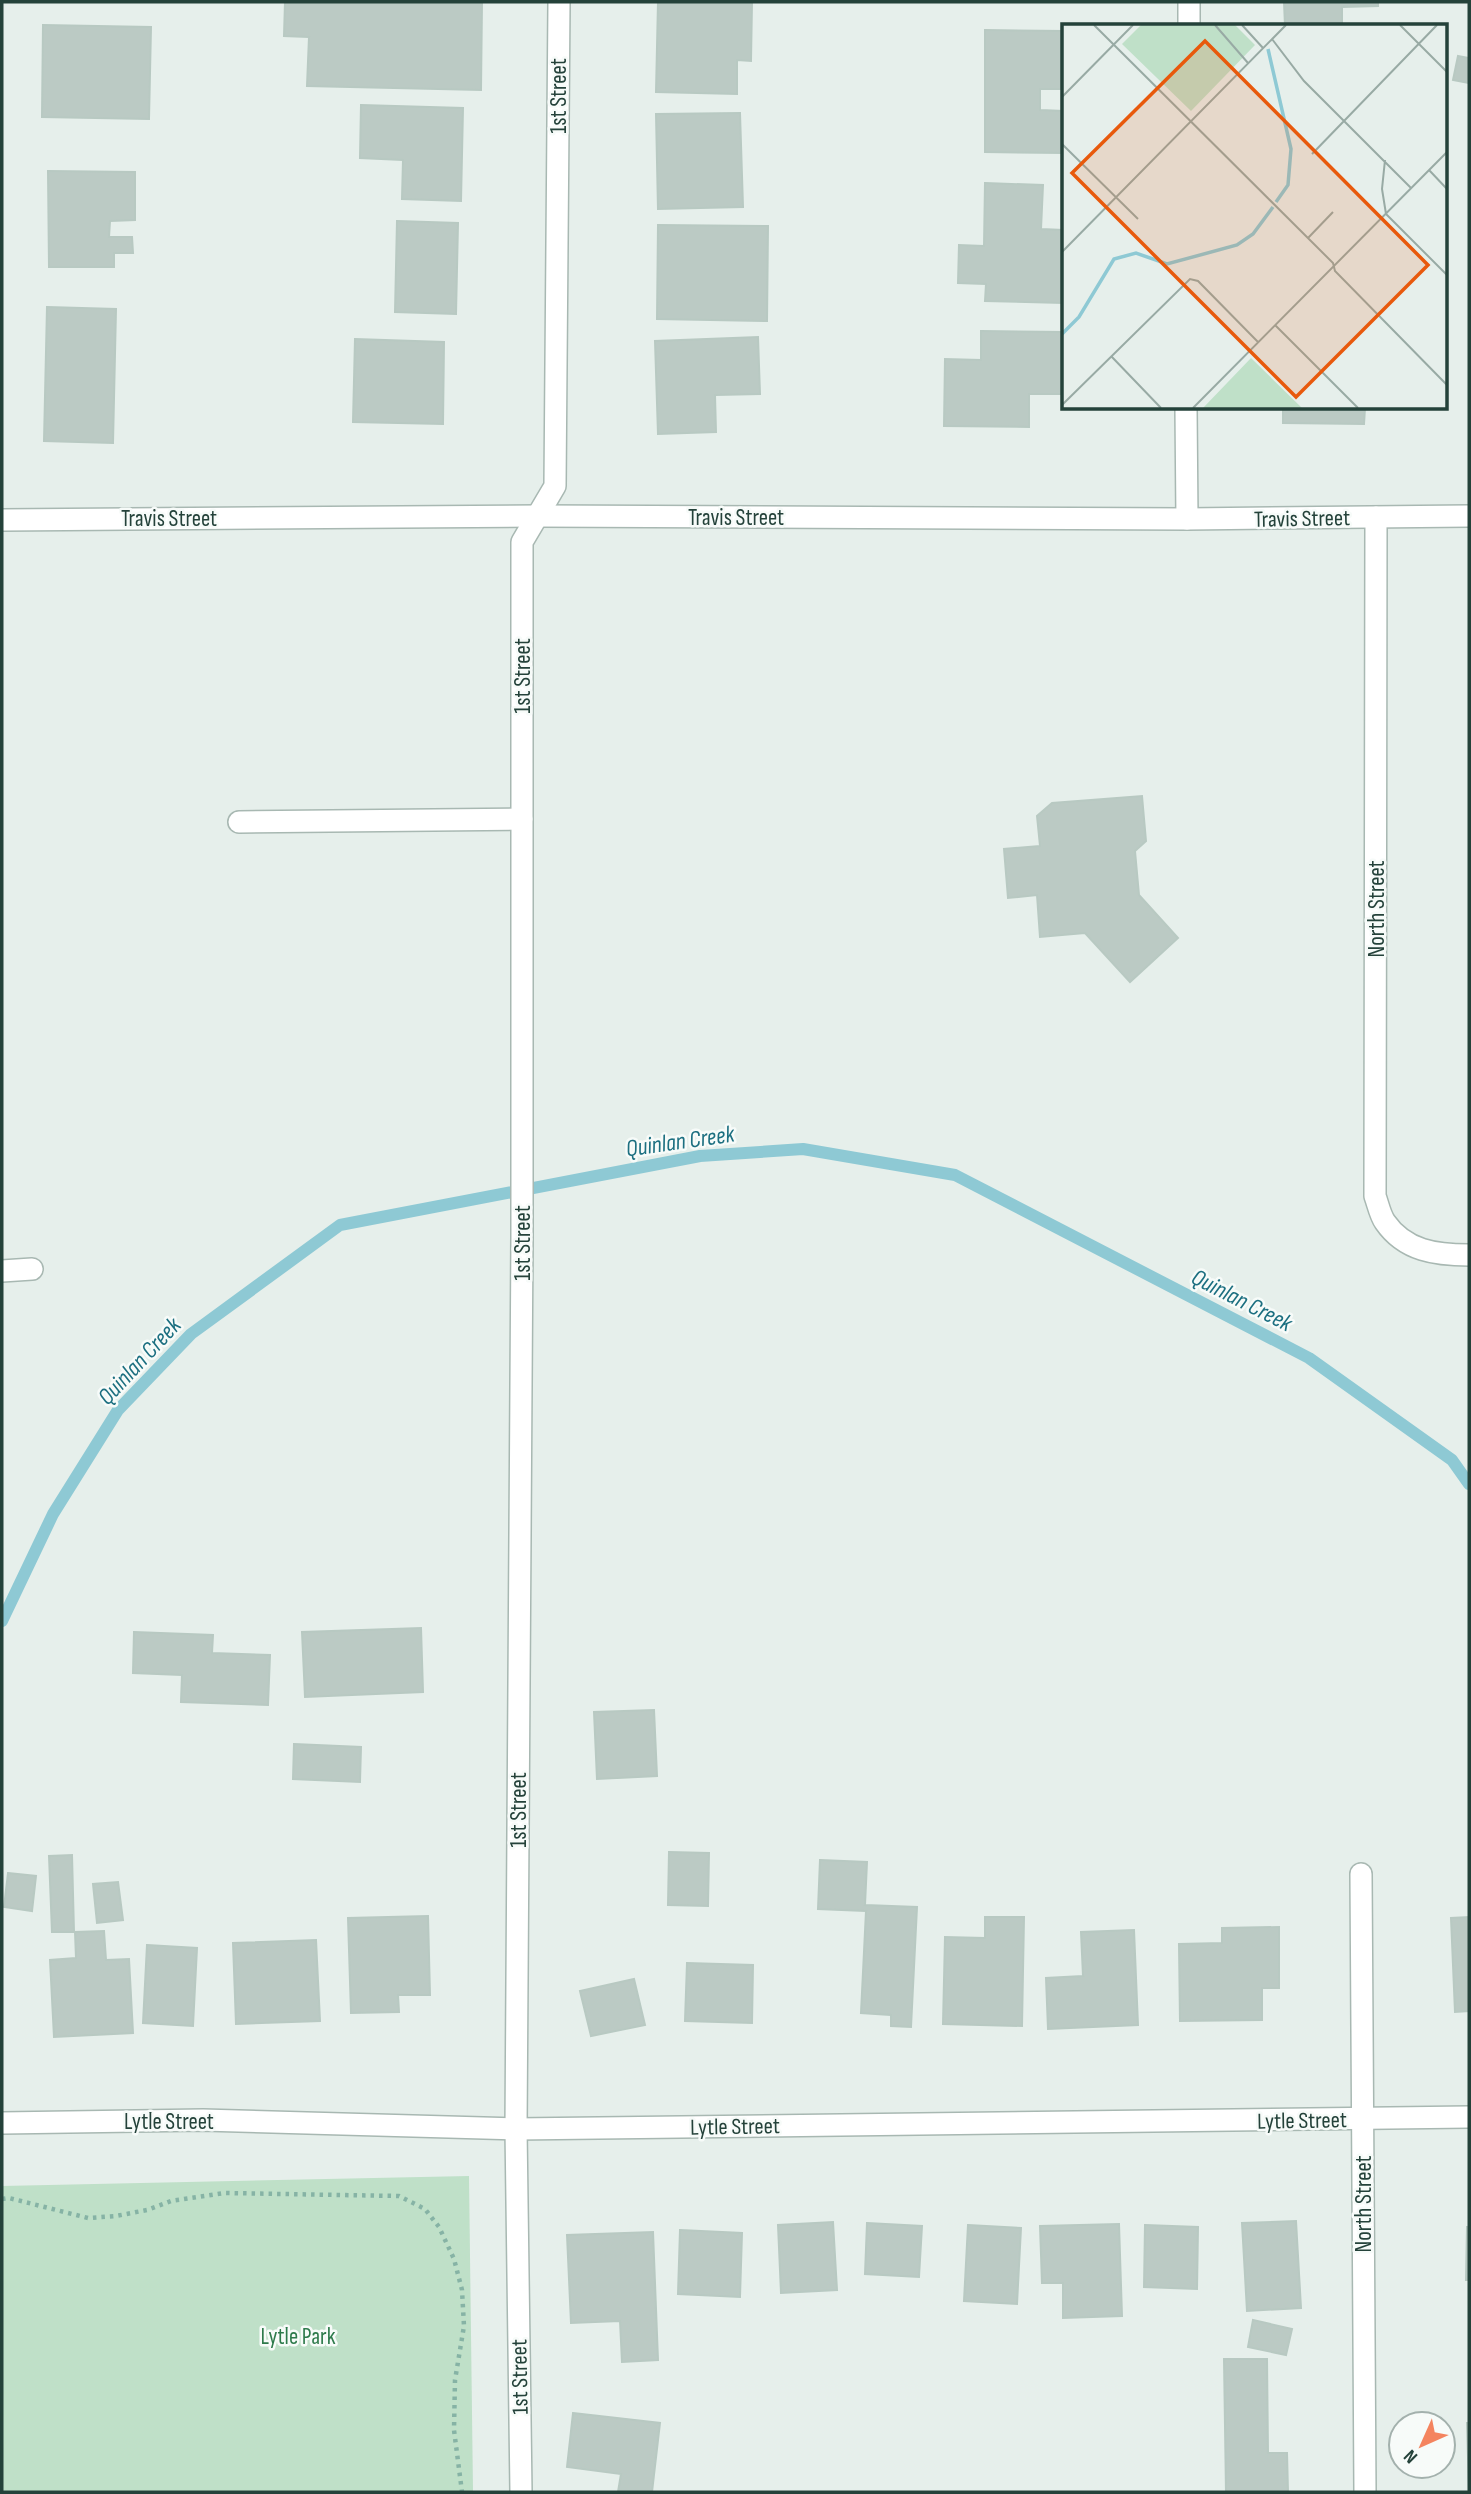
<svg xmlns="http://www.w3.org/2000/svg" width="1471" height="2494" viewBox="0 0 1471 2494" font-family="'Sofia Sans Condensed',sans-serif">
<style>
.green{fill:#bfe0c8}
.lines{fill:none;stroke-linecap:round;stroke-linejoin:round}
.stream{stroke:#8ec9d4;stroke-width:12}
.building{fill:#bbcac4;stroke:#b8c9c2;stroke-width:2}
.minor-casing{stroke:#a8b8b2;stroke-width:24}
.path{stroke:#86b3a5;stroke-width:4.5;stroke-dasharray:3.5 5;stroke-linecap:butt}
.minor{stroke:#fff;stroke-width:21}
.labels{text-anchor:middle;stroke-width:5;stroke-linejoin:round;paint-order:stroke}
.street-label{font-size:23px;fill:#24423a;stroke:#f7fbf9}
.park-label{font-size:23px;fill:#2d7a4b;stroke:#f7fbf9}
.water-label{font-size:24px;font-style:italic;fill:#1c6f80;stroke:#f7fbf9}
.inset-river{fill:none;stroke:#8ec9d4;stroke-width:3.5}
.inset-road{fill:none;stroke:#98aaa4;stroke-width:2}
.view{fill:#e8590c;fill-opacity:0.15;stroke:#e8590c;stroke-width:3.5}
.inset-edge{fill:none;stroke:#24423a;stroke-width:3.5}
</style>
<rect width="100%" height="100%" fill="#e6efeb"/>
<polygon class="green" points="469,2176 473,2492 2,2492 2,2186"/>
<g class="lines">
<polyline class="stream" points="2,1621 53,1514 118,1410 191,1334 340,1225 700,1156 803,1149 955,1175 1309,1358 1452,1460 1469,1484"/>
</g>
<g class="building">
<polygon points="285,2 482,2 481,90 307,86 309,37 284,36"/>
<polygon points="658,2 752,2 751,61 737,60 737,94 656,92"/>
<polygon points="1284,2 1378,2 1378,6 1342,7 1342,26 1285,26"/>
<polygon points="43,25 151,27 149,119 42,117"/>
<polygon points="985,30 1063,31 1063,89 1040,89 1040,110 1063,111 1063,153 985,152"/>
<polygon points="1458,56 1469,58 1469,83 1453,80"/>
<polygon points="361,105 463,108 461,201 402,199 403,160 360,158"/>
<polygon points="740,113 743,207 658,209 656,114"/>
<polygon points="48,171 135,172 135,220 110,221 109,237 132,237 133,253 114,253 114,267 49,267"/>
<polygon points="985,183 1043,185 1041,229 1063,230 1063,303 985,301 986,284 958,283 959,245 984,246"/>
<polygon points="397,221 458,223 456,314 395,312"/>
<polygon points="658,225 768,226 767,321 657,319"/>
<polygon points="47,307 116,309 113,443 44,441"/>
<polygon points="981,331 1063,332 1063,394 1029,394 1029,427 944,426 945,359 981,360"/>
<polygon points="758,337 760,394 715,395 716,432 658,434 655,341"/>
<polygon points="355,339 444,342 443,424 353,422"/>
<polygon points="1283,408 1365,408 1364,424 1283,423"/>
<polygon points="1142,796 1146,841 1135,851 1139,895 1178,938 1130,982 1085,933 1040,937 1037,895 1008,898 1004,849 1040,846 1037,816 1052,803"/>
<polygon points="421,1628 423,1692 305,1697 302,1632"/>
<polygon points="134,1632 213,1635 212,1653 270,1655 268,1705 181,1702 182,1675 133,1673"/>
<polygon points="654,1710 657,1776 597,1779 594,1712"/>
<polygon points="294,1744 361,1747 360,1782 293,1779"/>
<polygon points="669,1852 709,1853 708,1906 668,1905"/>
<polygon points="72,1855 74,1932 52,1932 49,1856"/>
<polygon points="820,1860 867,1862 865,1905 917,1907 911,2027 891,2026 891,2015 861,2013 866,1911 818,1909"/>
<polygon points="8,1873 36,1876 32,1911 4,1907"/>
<polygon points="118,1882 123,1920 97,1923 93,1884"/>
<polygon points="428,1916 430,1995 398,1995 399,2012 351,2013 348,1918"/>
<polygon points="985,1917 1024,1917 1022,2026 943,2024 945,1937 985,1938"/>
<polygon points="1469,1917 1469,2011 1455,2012 1451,1918"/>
<polygon points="1279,1927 1279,1988 1262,1988 1262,2020 1180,2021 1179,1944 1222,1943 1222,1928"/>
<polygon points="1134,1930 1138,2025 1048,2029 1046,1978 1083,1976 1081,1932"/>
<polygon points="104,1931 106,1960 129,1959 133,2033 54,2037 50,1960 76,1958 75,1932"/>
<polygon points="316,1940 320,2021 236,2024 233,1943"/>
<polygon points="147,1945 197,1948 193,2026 143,2023"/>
<polygon points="687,1963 753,1965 752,2023 685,2021"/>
<polygon points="634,1979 645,2025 591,2036 580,1991"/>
<polygon points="1296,2221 1301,2308 1247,2311 1242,2223"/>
<polygon points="833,2222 837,2290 781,2293 778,2225"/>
<polygon points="867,2223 922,2226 919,2277 865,2274"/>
<polygon points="1119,2224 1122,2316 1063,2318 1063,2283 1042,2283 1040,2226"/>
<polygon points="968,2225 1021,2228 1017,2304 964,2301"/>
<polygon points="1145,2225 1198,2227 1197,2289 1144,2287"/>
<polygon points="1467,2227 1469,2227 1469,2280 1466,2280"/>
<polygon points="680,2230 742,2233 740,2297 678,2294"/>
<polygon points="653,2232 658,2360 622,2362 620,2321 571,2323 567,2235"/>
<polygon points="1253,2320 1292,2329 1286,2355 1248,2347"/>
<polygon points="1224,2359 1267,2359 1268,2453 1287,2453 1288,2492 1226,2492"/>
<polygon points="573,2413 660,2423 652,2492 618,2492 621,2474 567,2467"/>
<polygon points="1467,2423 1469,2423 1469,2492"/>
</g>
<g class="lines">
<g class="minor-casing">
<g id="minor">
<polyline points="1189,26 1189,2"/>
<polyline points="1186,408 1187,519"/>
<path d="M1376 517 1375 1196C1378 1204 1380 1215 1385 1222 1405 1251 1436 1255 1469 1255"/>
<polyline points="2,520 538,516 1187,519 1469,516"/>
<polyline points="239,822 522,819"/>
<polyline points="2,1271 32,1269"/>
<polyline points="1361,1874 1365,2492"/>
<polyline points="2,2123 203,2120 516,2129 1469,2117"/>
<polyline points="521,2492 516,2129 522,1237 522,542 555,486 559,2"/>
</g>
</g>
<polyline class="path" points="2,2199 9,2198 88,2218 116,2216 147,2210 171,2201 225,2193 399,2196 425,2209 439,2227 454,2259 462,2290 464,2326 455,2380 454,2430 462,2492"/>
<use href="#minor" class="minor"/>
</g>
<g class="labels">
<g class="street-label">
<text transform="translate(558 96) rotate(-90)" y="8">1st Street</text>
<text x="736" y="525">Travis Street</text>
<text x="169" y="526">Travis Street</text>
<text transform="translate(1302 518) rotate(-1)" y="8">Travis Street</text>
<text transform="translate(522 676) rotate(-90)" y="8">1st Street</text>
<text transform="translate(1376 909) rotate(-90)" y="8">North Street</text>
<text transform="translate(522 1243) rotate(-90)" y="8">1st Street</text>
<text transform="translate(518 1810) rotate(-90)" y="8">1st Street</text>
<text transform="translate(1302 2120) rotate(-1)" y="8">Lytle Street</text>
<text x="169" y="2129">Lytle Street</text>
<text transform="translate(735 2126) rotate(-1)" y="8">Lytle Street</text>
<text transform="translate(1363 2204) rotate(-90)" y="8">North Street</text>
<text transform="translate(519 2377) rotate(-91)" y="8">1st Street</text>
</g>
<g class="park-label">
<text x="298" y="2344">Lytle Park</text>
</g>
<g class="water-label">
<text transform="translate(680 1141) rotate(-8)" y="8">Quinlan Creek</text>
<text transform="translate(1242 1300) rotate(27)" y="8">Quinlan Creek</text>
<text transform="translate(139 1361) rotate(-47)" y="8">Quinlan Creek</text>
</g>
</g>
<g transform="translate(1062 24)">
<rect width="385" height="385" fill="#e6efeb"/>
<path d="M79 1H173L193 21 129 87 60 20ZM189 334 240 384H141Z" fill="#bfe0c8"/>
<path class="inset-river" d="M206 25 229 125 226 161 214 178M0 310 17 293 52 235 74 229 105 240 175 221 191 210 211 183"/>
<path class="inset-road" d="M32 1 271 239 273 247 385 361M153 1 186 39M180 1 201 24M338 1 385 48M210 15 242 57 349 164M0 73 71 1M0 120 76 195M250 130 375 1M323 136 320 165 324 190 385 251M367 146 385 165M246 214 271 188M0 228 224 1M213 301 296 384M49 332 99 384M0 381 128 255 136 257 196 318M131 384 385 128"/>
<path class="view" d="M143 17 366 241 234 373 10 149Z"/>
<rect width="385" height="385" class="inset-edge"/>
</g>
<rect width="1471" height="2494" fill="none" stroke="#24423a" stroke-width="7"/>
<g transform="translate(1422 2445) rotate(225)"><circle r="33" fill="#f7fbf9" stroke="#a3b1ad" stroke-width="2"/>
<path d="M0-5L12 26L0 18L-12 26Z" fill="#f4845f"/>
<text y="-10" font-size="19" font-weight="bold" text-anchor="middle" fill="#24423a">N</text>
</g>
</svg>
